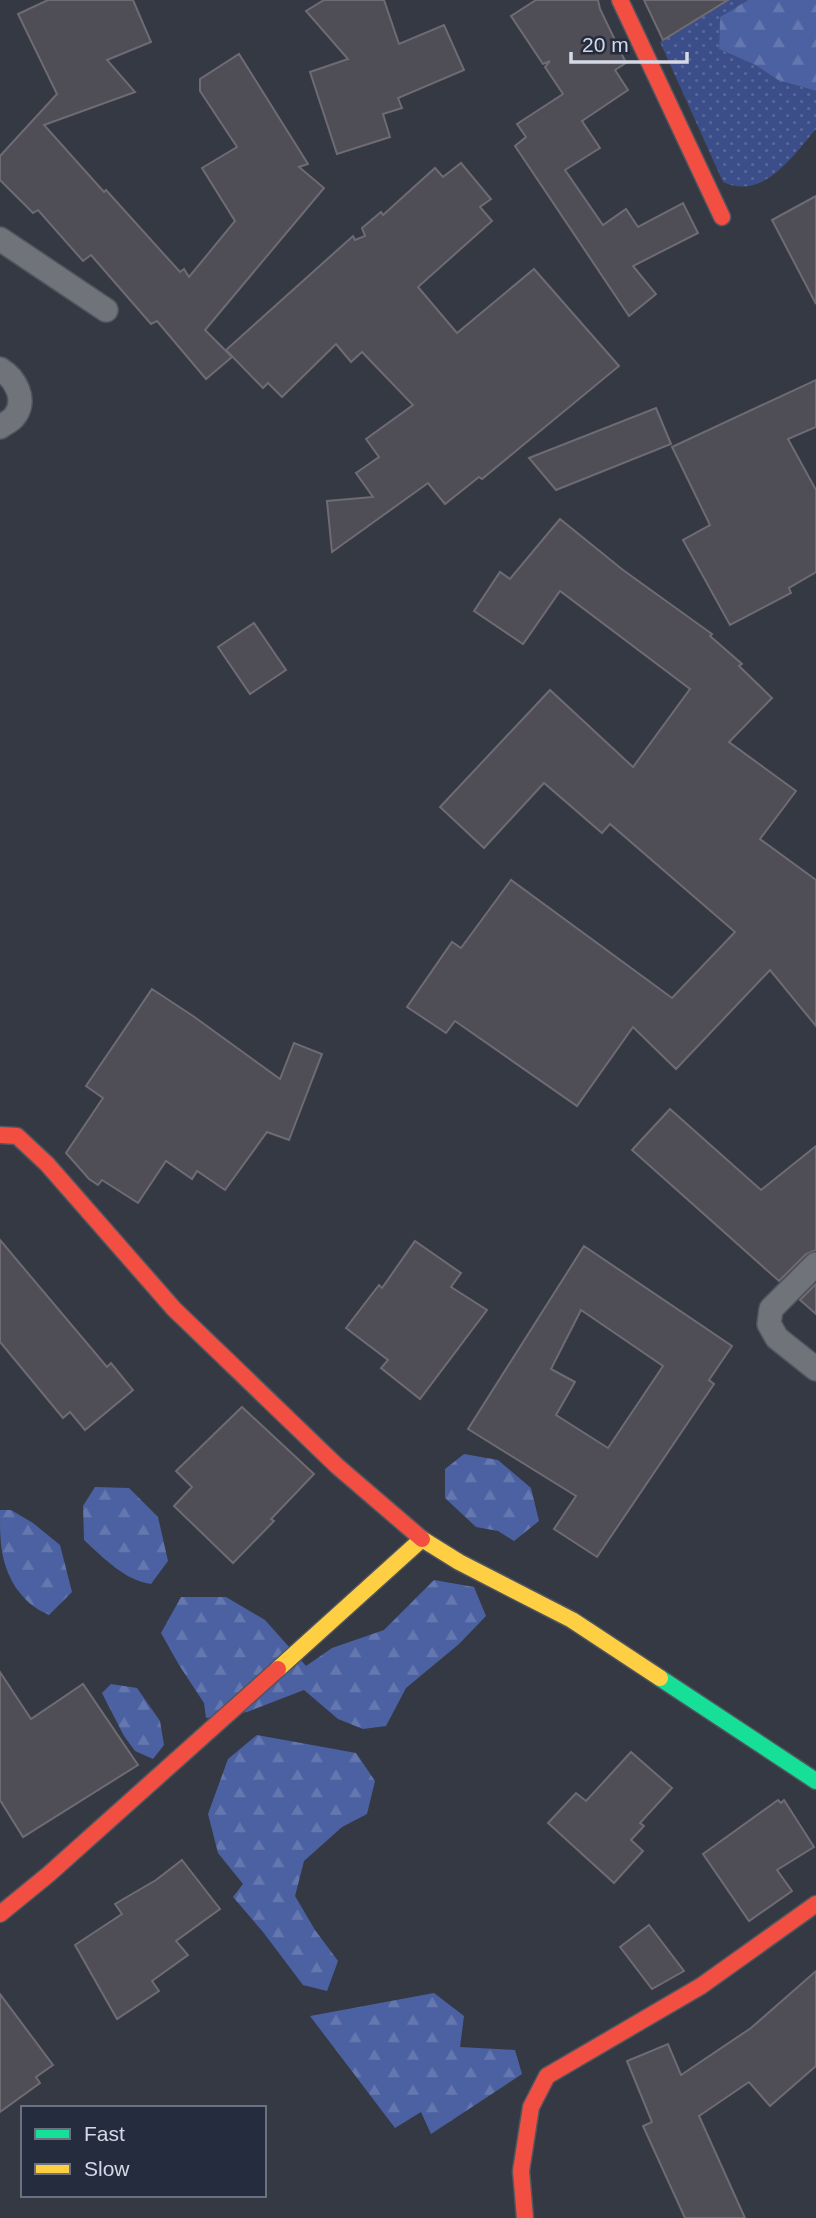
<svg xmlns="http://www.w3.org/2000/svg" width="816" height="2218" viewBox="0 0 816 2218" font-family="Helvetica,sans-serif">
<style>
.grass{fill:url(#grass-dots)}
.forest{fill:url(#forest-firs)}
.building{fill:#4f4d55;stroke:#6e6b73;stroke-width:2;fill-rule:evenodd}
.lines{fill:none;stroke-linecap:round;stroke-linejoin:round}
.lane-casing{stroke:#51565e;stroke-width:26}
.fast-casing{stroke:#51565e;stroke-width:19}
.slow-casing{stroke:#51565e;stroke-width:19}
.jam-casing{stroke:#51565e;stroke-width:19}
.lane{stroke:#70737a;stroke-width:23}
.fast{stroke:#16e098;stroke-width:16}
.slow{stroke:#ffcf43;stroke-width:16}
.jam{stroke:#f24e42;stroke-width:16}
</style>
<defs>
<pattern id="grass-dots" width="8" height="8" patternUnits="userSpaceOnUse" patternTransform="scale(1.75)"><rect width="8" height="8" fill="#3c4e89"/><path d="M2 2h.1M6 6h.1" fill="none" stroke="#57679a" stroke-width="1.8" stroke-linecap="round"/></pattern>
<pattern id="forest-firs" width="22" height="20" patternUnits="userSpaceOnUse" patternTransform="scale(1.75)"><rect width="22" height="20" fill="#4c61a2"/><path d="M5 1l3.5 6h-7zM16 11l3.5 6h-7z" fill="#6577af"/></pattern>
</defs>
<rect width="100%" height="100%" fill="#353943"/>
<path class="grass" d="M728 0H748L720 17 719 49 755 65 778 80 816 91V129C793 156 763 201 723 182L660 42Z"/>
<g class="forest">
<polygon points="748,0 816,0 816,91 778,80 755,65 719,49 720,17"/>
<polygon points="464,1454 498,1460 531,1488 539,1521 514,1541 498,1531 476,1527 445,1498 445,1469"/>
<path d="M95 1487 129 1488 158 1517 168 1561 151 1584C124 1580 104 1558 84 1540L83 1506Z"/>
<path d="M0 1510H11L33 1523 60 1545 72 1592 49 1615C33 1608 26 1601 16 1588 0 1562 0 1542 0 1510Z"/>
<polygon points="434,1580 474,1587 486,1616 459,1644 406,1688 386,1726 363,1729 338,1719 304,1690 247,1712 206,1718 204,1703 179,1665 161,1633 181,1597 226,1597 265,1620 306,1666 332,1648 384,1630"/>
<polygon points="111,1684 137,1688 160,1721 164,1745 153,1759 135,1751 124,1736 102,1693"/>
<polygon points="257,1735 356,1753 375,1781 367,1814 342,1827 304,1861 295,1896 315,1930 338,1961 327,1991 303,1985 263,1932 233,1897 243,1884 218,1853 208,1814 228,1759"/>
<polygon points="434,1993 464,2016 460,2047 515,2050 522,2074 431,2134 421,2112 395,2128 310,2016"/>
</g>
<g class="building">
<polygon points="48,0 133,0 151,42 107,60 135,92 44,125 104,192 106,190 180,272 184,269 189,277 235,221 202,168 237,147 200,91 200,79 239,54 308,164 299,167 324,188 205,330 232,357 206,379 157,321 151,324 91,255 83,261 38,210 33,213 0,180 0,156 57,94 18,14"/>
<polygon points="324,0 384,0 399,44 444,25 464,70 398,98 402,108 383,114 390,137 337,154 310,72 348,59 306,11"/>
<polygon points="536,0 598,0 600,9 626,63 615,70 628,90 582,121 600,148 565,170 603,225 626,209 638,227 683,203 698,233 633,266 656,294 629,316 515,146 526,137 517,124 563,94 545,67 550,61 543,64 511,16"/>
<polygon points="644,0 728,0 663,40"/>
<polygon points="461,163 491,199 480,207 492,221 418,287 457,333 534,269 619,366 482,479 479,477 445,504 428,483 332,552 327,501 373,497 356,473 379,457 366,439 413,405 362,352 351,362 336,344 282,397 268,383 263,388 226,350 353,236 355,240 365,236 362,228 381,212 383,215 435,168 443,177"/>
<polygon points="816,196 816,304 772,220"/>
<polygon points="816,380 816,427 788,439 816,490 816,572 789,588 791,593 730,625 683,540 710,525 672,447"/>
<polygon points="656,408 671,444 556,490 529,458"/>
<polygon points="560,519 623,570 712,634 710,636 742,664 739,666 772,698 729,742 796,791 760,839 816,880 816,1026 770,970 676,1069 633,1027 577,1106 455,1021 446,1033 407,1007 452,942 461,948 511,880 672,998 735,932 610,824 602,833 544,783 484,848 440,807 550,690 633,767 690,689 560,591 523,644 474,611 500,572 510,579"/>
<polygon points="254,623 286,670 250,694 218,647"/>
<polygon points="152,989 193,1016 280,1079 294,1043 322,1054 289,1140 267,1132 225,1190 197,1171 192,1179 166,1161 138,1203 102,1180 98,1185 89,1179 66,1153 103,1098 86,1086"/>
<polygon points="670,1109 761,1190 816,1146 816,1250 806,1254 779,1281 632,1150"/>
<polygon points="0,1240 107,1367 111,1363 133,1390 85,1430 70,1412 63,1418 0,1342"/>
<polygon points="415,1241 461,1273 451,1287 487,1310 420,1399 381,1368 388,1360 346,1328 379,1285 382,1288"/>
<path d="M584 1246 732 1346 709 1380 714 1384 597 1557 554 1529 576 1496 468 1429ZM581 1310 663 1366 608 1448 556 1415 575 1382 551 1369Z"/>
<polygon points="816,1284 816,1314 800,1300"/>
<polygon points="242,1407 314,1474 271,1519 274,1521 233,1563 174,1506 192,1487 176,1471"/>
<polygon points="0,1672 31,1719 83,1684 138,1765 23,1837 0,1800"/>
<polygon points="631,1752 672,1788 640,1823 644,1826 631,1840 643,1851 614,1883 548,1823 576,1793 586,1801"/>
<polygon points="778,1800 781,1803 784,1800 814,1847 777,1870 792,1891 749,1921 703,1854"/>
<polygon points="182,1860 220,1909 176,1941 188,1955 152,1981 159,1991 117,2019 75,1945 122,1914 115,1904 156,1880"/>
<polygon points="649,1925 684,1971 652,1989 620,1947"/>
<polygon points="816,1971 816,2066 770,2106 749,2082 699,2116 745,2218 685,2218 643,2126 652,2122 627,2061 668,2044 681,2075 751,2028"/>
<polygon points="0,1994 53,2065 36,2077 40,2083 0,2112"/>
</g>
<g class="lines">
<g class="lane-casing">
<g id="lane">
<polyline points="0,239 106,310"/>
<path d="M0 369C15 378 28 400 14 417 11 421 4 424 0 427"/>
<polyline points="816,1264 771,1309 769,1324 777,1338 816,1369"/>
</g>
</g>
<g class="fast-casing">
<polyline id="fast" points="660,1678 816,1781"/>
</g>
<g class="slow-casing">
<polyline id="slow" points="278,1669 422,1539 459,1562 572,1620 660,1678"/>
</g>
<g class="jam-casing">
<g id="jam">
<polyline points="620,0 722,217"/>
<polyline points="0,1135 17,1136 47,1164 174,1309 337,1466 422,1539"/>
<polyline points="0,1914 49,1874 278,1669"/>
<polyline points="525,2218 521,2171 531,2107 547,2076 701,1986 816,1904"/>
</g>
</g>
<use href="#lane" class="lane"/>
<use href="#fast" class="fast"/>
<use href="#slow" class="slow"/>
<use href="#jam" class="jam"/>
</g>
<rect x="21" y="2106" width="245" height="91" fill="#252c3e" stroke="#6b7181" stroke-width="2"/>
<rect x="35" y="2129" width="35" height="10" fill="#16e098" stroke="#6b7181" stroke-width="2"/>
<text x="84" y="2141" font-size="21" fill="#d4d9e5">Fast</text>
<rect x="35" y="2164" width="35" height="10" fill="#ffcf43" stroke="#6b7181" stroke-width="2"/>
<text x="84" y="2176" font-size="21" fill="#d4d9e5">Slow</text>
<path d="M571 52v10h116v-10" fill="none" stroke="#d4d9e5" stroke-width="3.5"/>
<text x="582" y="52" font-size="21" fill="#d4d9e5" stroke="#252c3e" stroke-width="5" paint-order="stroke">20 m</text>
</svg>
